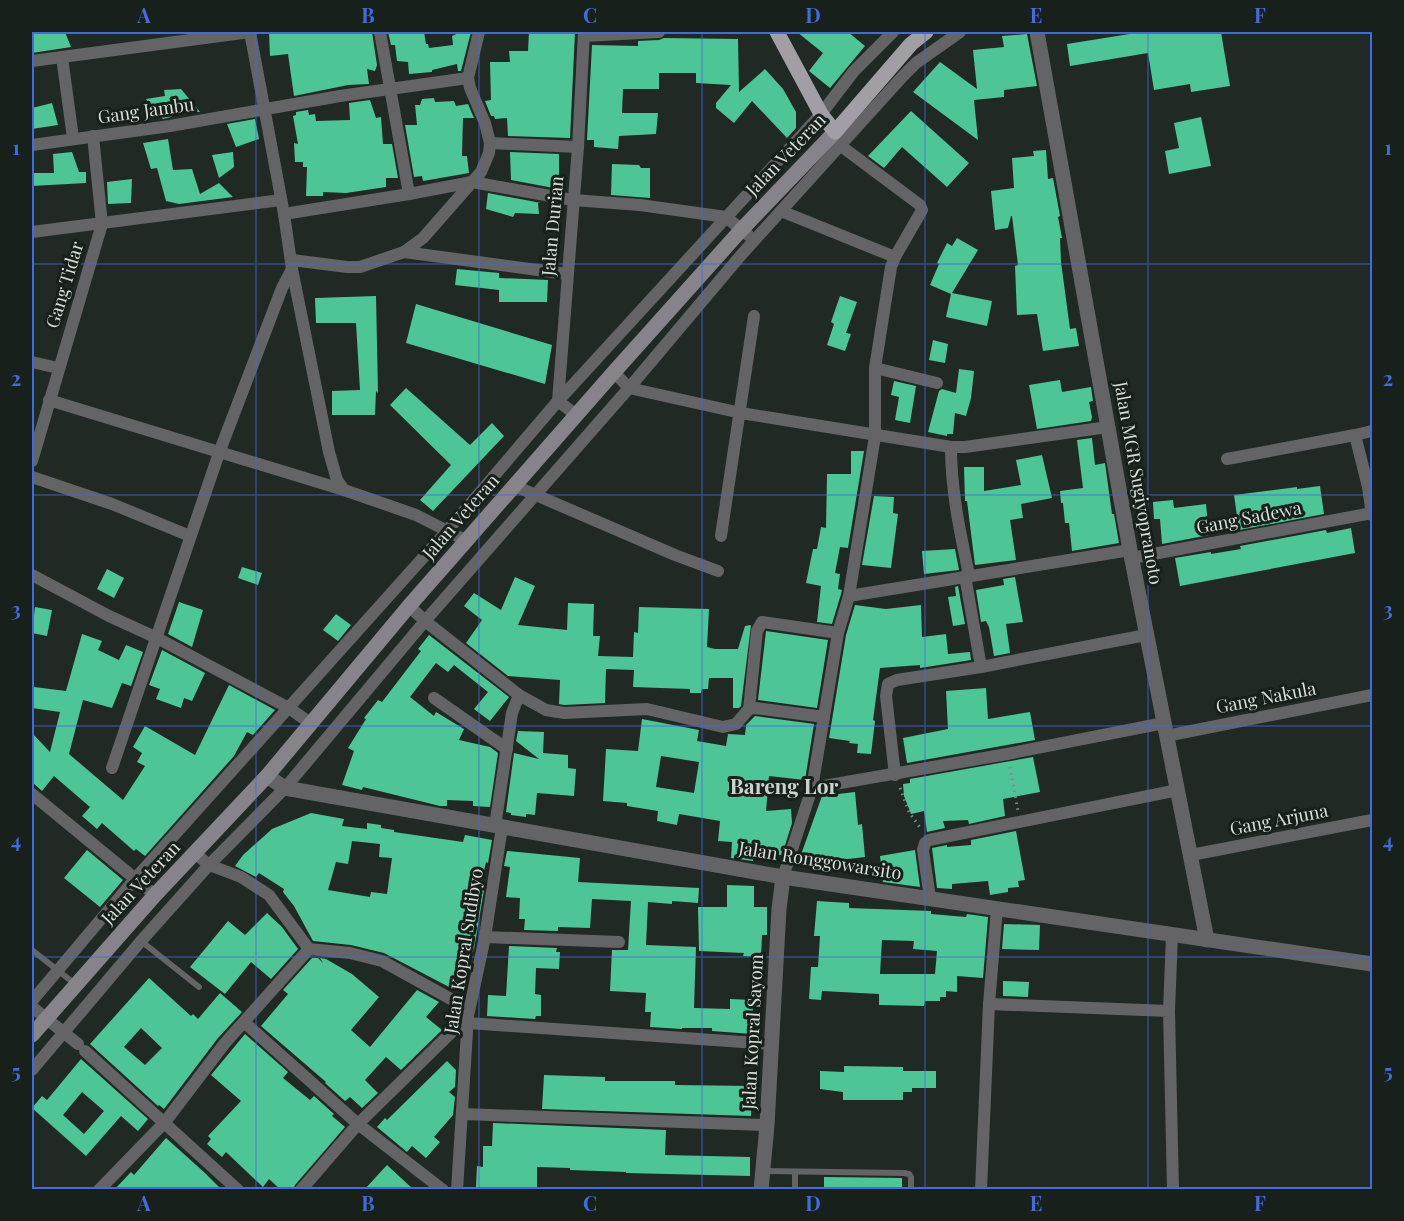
<svg xmlns="http://www.w3.org/2000/svg" width="1404" height="1221" viewBox="0 0 1404 1221" font-family="'Playfair Display',serif">
<style>
.building{fill:#4ec597;fill-rule:evenodd}
.lines{fill:none;stroke-linecap:round;stroke-linejoin:round}
.path{stroke:#838986;stroke-width:3;stroke-dasharray:1.5 4.5;stroke-linecap:butt}
.service{stroke:#646366;stroke-width:6}
.minor{stroke:#646366;stroke-width:12}
.tertiary{stroke:#646366;stroke-width:15}
.secondary{stroke:#86848a;stroke-width:15}
.primary{stroke:#a19ea6;stroke-width:15}
.grid{fill:none;stroke:#436bd9;stroke-width:1.5;stroke-opacity:0.55}
.labels{text-anchor:middle;stroke-width:6;stroke-linejoin:round;paint-order:stroke}
.street-label{font-size:18px;fill:#d9dedc;stroke:#18201c}
.quarter-label{font-size:21px;font-weight:bold;fill:#cad4cf;stroke:#18201c}
.neatline{fill:none;stroke:#436bd9;stroke-width:2}
.grid-label{font-size:20px;text-anchor:middle;font-weight:bold;fill:#436bd9}
</style>
<rect width="100%" height="100%" fill="#212925"/>
<g class="building">
<polygon points="32,32 65,32 71,47 32,53"/>
<polygon points="269,32 372,32 377,65 375,71 367,69 369,84 348,85 294,96 288,54 270,56"/>
<polygon points="388,32 424,32 426,44 428,44 429,48 453,45 452,36 461,32 471,32 461,71 458,71 457,64 432,70 432,72 409,74 408,62 397,61 395,45 391,45"/>
<polygon points="529,32 575,32 570,138 508,136 507,118 495,119 494,116 491,116 485,101 491,100 490,62 510,62 509,51 528,51"/>
<polygon points="797,32 848,32 865,46 830,88 809,71 823,53"/>
<polygon points="1142,32 1221,32 1230,86 1191,92 1190,84 1154,90 1148,53 1070,66 1067,44"/>
<polygon points="1027,34 1037,86 1004,90 1004,97 974,100 978,140 913,92 940,62 977,89 973,50 1004,47 1002,36"/>
<polygon points="664,38 738,39 739,92 765,69 783,89 796,112 796,128 787,138 752,101 734,123 716,108 716,103 731,85 696,83 696,73 659,73 659,89 623,89 622,113 658,113 656,134 619,136 618,149 594,147 594,140 587,140 592,45 638,46 638,41 659,40"/>
<polygon points="181,89 200,112 177,112 171,117 163,119 154,111 146,99 165,96 164,90"/>
<polygon points="434,98 435,102 454,101 456,106 468,104 474,118 463,118 462,156 467,156 469,173 423,181 422,176 414,177 405,125 417,125 415,105 420,105 422,99"/>
<polygon points="370,100 376,118 381,117 383,144 392,144 398,178 386,178 386,187 346,193 323,192 323,196 306,196 307,167 303,167 303,162 295,162 294,143 298,144 293,116 296,115 296,112 308,110 309,115 315,114 316,121 350,120 349,103"/>
<polygon points="52,103 58,125 32,129 32,108"/>
<polygon points="911,111 969,163 947,187 902,147 884,168 868,156"/>
<polygon points="1201,117 1211,166 1169,174 1165,151 1179,148 1174,123"/>
<polygon points="255,119 259,139 236,147 227,124"/>
<polygon points="168,139 173,170 192,169 200,194 219,183 233,197 179,204 166,201 157,168 151,169 143,143"/>
<polygon points="1046,150 1048,179 1053,178 1060,216 1058,217 1062,238 1060,238 1061,262 1070,329 1076,328 1079,346 1043,351 1037,314 1017,315 1015,266 1018,265 1012,216 1011,216 1008,228 995,230 991,191 1014,188 1012,158 1034,156 1033,151"/>
<polygon points="72,152 79,172 86,172 86,183 32,186 32,173 54,173 53,154"/>
<polygon points="233,152 234,167 219,178 212,155"/>
<polygon points="510,152 559,154 559,189 511,180"/>
<polygon points="612,164 639,165 641,168 650,168 650,198 611,195"/>
<polygon points="132,179 131,203 108,204 107,182"/>
<polygon points="488,193 541,203 538,203 539,214 515,213 513,217 486,209"/>
<polygon points="957,238 978,250 952,293 992,301 987,326 946,317 951,294 930,285 939,264 937,263 947,243 952,246"/>
<polygon points="457,269 499,273 499,278 548,280 547,302 499,302 499,290 455,285"/>
<polygon points="376,296 378,393 376,391 375,415 332,415 332,391 360,390 356,323 316,323 315,298"/>
<polygon points="840,296 857,302 846,333 851,334 845,351 827,345 834,324 831,322"/>
<polygon points="416,304 552,345 545,384 406,343"/>
<polygon points="933,340 948,344 945,363 929,360"/>
<polygon points="959,369 974,371 971,398 966,416 955,413 953,434 947,434 947,436 928,432 939,391 942,389 956,393"/>
<polygon points="1060,380 1062,392 1091,387 1093,401 1089,402 1092,417 1091,421 1037,429 1029,385"/>
<polygon points="894,381 916,386 910,423 895,420 899,397 891,395"/>
<polygon points="406,388 470,445 492,423 504,436 433,511 420,500 451,465 390,405"/>
<polygon points="1092,438 1095,465 1105,463 1112,514 1114,514 1119,543 1072,551 1069,523 1065,523 1063,503 1061,503 1060,491 1083,488 1077,440"/>
<polygon points="851,451 864,451 848,548 840,547 835,573 840,574 838,589 842,590 841,594 832,624 817,622 821,586 806,583 813,549 817,549 821,527 826,528 827,474 851,474"/>
<polygon points="1042,455 1052,498 1021,504 1023,518 1010,520 1016,560 975,565 967,501 965,501 964,467 984,467 984,491 1021,485 1016,460"/>
<polygon points="1320,486 1324,514 1239,530 1234,495 1297,487 1297,489"/>
<polygon points="874,496 894,497 893,513 898,514 891,568 862,565"/>
<polygon points="1173,500 1174,508 1206,504 1209,535 1162,544 1160,519 1154,519 1153,502"/>
<polygon points="1351,528 1355,553 1180,586 1175,558 1211,552 1211,554 1241,549 1240,546 1326,530 1327,533"/>
<polygon points="955,549 959,570 924,574 922,551"/>
<polygon points="242,567 262,573 258,585 238,578"/>
<polygon points="107,569 124,578 114,598 97,589"/>
<polygon points="515,577 535,586 518,625 567,630 568,603 594,604 593,636 600,636 598,656 633,657 634,632 638,633 639,607 709,609 707,647 715,649 738,649 745,626 751,625 741,706 739,708 733,708 733,678 709,678 708,689 702,689 701,693 690,693 690,689 633,687 634,670 606,669 605,703 564,705 559,704 560,680 508,676 466,643 482,620 464,606 474,593 501,610"/>
<polygon points="1015,577 1023,622 1006,624 1010,653 994,656 989,627 986,621 981,622 976,590 1004,585 1003,579"/>
<polygon points="958,586 965,624 953,626 948,597 956,596 955,587"/>
<polygon points="179,602 203,610 192,647 168,634"/>
<polygon points="855,605 886,609 921,605 922,637 946,634 948,654 970,652 971,660 920,668 920,665 880,668 873,720 875,721 871,754 857,753 858,744 849,743 850,741 829,738 846,635"/>
<polygon points="35,607 52,610 47,636 32,633"/>
<polygon points="336,614 351,625 338,641 323,630"/>
<polygon points="766,631 828,640 817,708 758,700"/>
<polygon points="82,634 102,641 98,650 119,660 126,645 143,652 131,686 122,683 112,708 83,700 69,754 123,800 145,766 137,762 142,753 133,747 145,726 195,755 229,685 275,710 253,735 247,732 234,756 145,856 136,849 134,851 102,823 97,829 82,816 90,807 54,776 42,791 32,782 32,733 50,752 60,712 32,708 34,687 66,691"/>
<polygon points="429,635 509,697 490,721 474,709 488,692 454,665 448,672 436,663 410,697 434,716 436,712 464,729 459,740 490,747 498,753 490,807 473,806 473,801 447,800 447,806 440,806 363,787 362,790 342,785 354,751 348,748 366,719 364,718 378,700 382,702 421,651 418,649"/>
<polygon points="162,650 205,673 192,701 184,698 181,708 156,699 160,689 149,685"/>
<polygon points="986,688 988,719 1030,712 1035,740 907,763 903,738 948,729 946,691"/>
<path d="M755 716 814 724 805 780 769 776 766 811 791 809 792 823 782 855 754 854 753 861 731 858 732 842 718 841 720 821 679 814 677 825 657 821 658 811 627 806V803L603 801 606 749 638 751 642 719 699 730 697 741 726 746 728 734 745 735 746 725ZM661 756 699 762 694 793 656 787Z"/>
<polygon points="518,731 544,732 543,753 568,755 568,768 576,769 574,796 537,793 535,815 526,814 526,817 511,815 511,813 506,812 514,753 539,759 516,741"/>
<polygon points="1033,757 1040,792 1003,799 1005,816 969,824 968,820 943,821 945,828 927,832 924,811 911,814 904,796 903,784 910,783 910,779"/>
<polygon points="855,792 858,825 862,824 865,857 839,860 837,870 798,863 822,796"/>
<path d="M311 813 344 819 342 826 367 829V823L381 825V828L394 830V832L463 842 465 835 492 840 488 863 486 862 480 889 484 890 474 949 453 989 384 953 351 945 313 941 294 906 283 892 284 889 259 873 256 877 235 866 243 855 272 829ZM352 841 380 844 379 857 392 858 387 894 371 892 370 897 328 890 336 862 348 864Z"/>
<polygon points="1016,831 1025,880 1018,881 1019,887 1008,888 1008,892 990,895 988,881 952,884 952,889 937,888 932,848 947,845 947,847 971,845 971,840"/>
<polygon points="87,850 123,880 100,907 64,878"/>
<polygon points="915,850 920,887 883,882 880,856"/>
<polygon points="507,851 580,858 578,882 699,888 698,903 672,901 672,904 648,902 646,945 696,947 694,1008 730,1009 730,999 753,1000 752,1034 712,1031 712,1028 682,1028 682,1029 650,1027 651,1012 645,1012 646,993 610,991 612,950 628,950 631,901 592,899 590,928 558,927 558,931 524,930 525,919 519,919 520,898 506,897 510,867 504,866"/>
<polygon points="727,885 754,886 754,907 767,907 767,935 762,935 761,957 743,956 744,953 699,951 698,907 727,907"/>
<path d="M817 901 849 903V908L931 911V914L966 917 967 914 988 917 983 978 957 976V992L946 991V997H940V1001H925L924 1006 879 1005V994L822 991 821 1000 809 999 811 967H818L820 936H814ZM882 940 914 941 913 949 937 951 935 974H880Z"/>
<polygon points="267,913 282,927 298,949 271,979 251,962 225,994 190,967 228,921 245,935"/>
<polygon points="1004,924 1040,925 1039,950 1002,949"/>
<polygon points="509,946 557,948 556,952 560,952 559,969 536,968 535,994 541,995 541,1016 536,1016 535,1019 487,1016 488,995 506,996"/>
<polygon points="312,958 318,958 323,963 320,958 326,959 352,974 379,997 351,1030 370,1047 417,990 439,1002 426,1017 442,1030 401,1070 386,1057 365,1080 378,1093 362,1108 350,1097 345,1101 325,1083 326,1082 261,1026 288,994 283,990"/>
<path d="M149 978 191 1016 193 1014 198 1019 220 993 242 1012 218 1038 164 1109 159 1105 158 1106 90 1044ZM141 1028 162 1048 145 1065 124 1047Z"/>
<polygon points="1003,981 1029,982 1028,997 1003,996"/>
<polygon points="245,1034 288,1072 283,1078 310,1100 314,1096 334,1114 332,1116 345,1127 295,1185 293,1190 281,1190 269,1179 263,1187 226,1152 222,1157 207,1144 211,1139 208,1136 241,1101 211,1075"/>
<path d="M81 1059 148 1119 138 1131 121 1116 86 1156 32 1108 42 1096 47 1100ZM82 1092 104 1111 84 1134 63 1115Z"/>
<polygon points="447,1061 456,1070 455,1087 449,1092 455,1097 453,1115 434,1137 440,1142 426,1158 412,1146 407,1152 377,1127 385,1118 387,1120"/>
<polygon points="844,1066 903,1067 903,1071 936,1071 936,1088 912,1088 912,1092 903,1092 903,1100 843,1100 843,1092 820,1089 820,1071 844,1072"/>
<polygon points="544,1075 605,1077 605,1081 675,1081 675,1085 752,1086 751,1116 542,1109"/>
<polygon points="493,1123 666,1130 665,1155 750,1157 750,1176 626,1173 626,1172 570,1170 570,1168 537,1167 537,1188 476,1187 477,1166 483,1167 483,1146 492,1146"/>
<polygon points="166,1138 205,1173 222,1190 114,1190 131,1172 134,1175"/>
<polygon points="387,1165 414,1190 364,1190"/>
<polygon points="824,1177 902,1178 902,1190 824,1190"/>
</g>
<g class="lines">
<g class="path">
<polyline points="1010,767 1018,811"/>
<polyline points="900,788 909,812 921,829"/>
</g>
<g class="service">
<polyline points="141,941 199,987"/>
<polyline points="32,950 75,984"/>
<polyline points="764,1171 904,1173 909,1174 911,1177 911,1190"/>
<polyline points="795,1172 795,1190"/>
</g>
<g class="minor">
<polyline points="250,32 284,214 292,269 329,452 337,480 344,490 416,515 467,541"/>
<polyline points="380,32 409,194"/>
<polyline points="584,36 659,32"/>
<polyline points="62,57 73,138"/>
<polyline points="32,61 250,32"/>
<polyline points="490,143 578,147"/>
<polyline points="32,145 170,126 340,96 468,78"/>
<polyline points="781,211 895,257"/>
<polyline points="284,214 409,194 472,182 573,200 640,205 726,217 748,235"/>
<polyline points="32,232 281,200"/>
<polyline points="404,252 567,274"/>
<polyline points="292,260 347,267 360,267 404,252 423,238 481,172 489,153 490,143 485,123 470,88 468,78 479,32"/>
<polyline points="32,362 58,368"/>
<polyline points="875,368 937,383"/>
<polyline points="614,372 629,388 741,413 951,447 965,447 1108,427"/>
<polyline points="49,400 344,490"/>
<polyline points="576,415 558,401 578,147 584,32"/>
<polyline points="1372,431 1355,435 1368,487 1372,515"/>
<path d="M951 447C951 491 960 532 969 575"/>
<polyline points="1227,459 1355,435"/>
<polyline points="32,461 102,224 93,136"/>
<polyline points="32,477 112,504 190,536"/>
<polyline points="515,486 675,555 718,571"/>
<polyline points="721,536 754,316"/>
<polyline points="1132,558 1372,513"/>
<polyline points="32,575 109,616 157,638 289,708 310,723"/>
<polyline points="849,596 1130,550"/>
<polyline points="409,606 425,621 519,695 546,710 564,713 647,709 723,727 736,724 749,709 755,708 824,717"/>
<polyline points="981,667 1146,635"/>
<polyline points="434,698 507,749"/>
<polyline points="749,709 757,631 762,622 838,633"/>
<polyline points="1166,736 1372,695"/>
<polyline points="112,768 219,453 282,288 292,269"/>
<polyline points="895,775 886,696 888,684 897,680 981,667 965,576"/>
<polyline points="812,788 1007,754 1164,723"/>
<polyline points="32,794 155,895"/>
<polyline points="495,826 512,713 519,695"/>
<polyline points="195,853 209,865 241,877 269,895 309,949"/>
<polyline points="1191,855 1372,820"/>
<polyline points="783,877 812,788 838,633 849,596 875,436 875,368 891,267 895,257 922,210 920,205 841,146"/>
<polyline points="930,898 923,850 925,843 929,840 1178,790"/>
<polyline points="997,908 989,1004 1169,1011 1173,1190"/>
<polyline points="485,937 619,942"/>
<polyline points="32,1001 134,880 447,531 558,401 821,114 854,71 893,32"/>
<polyline points="32,1007 78,1044"/>
<polyline points="1169,1011 1172,935"/>
<polyline points="244,1022 358,1124 443,1190"/>
<polyline points="468,1023 772,1044"/>
<polyline points="85,1051 238,1190"/>
<polyline points="32,1070 141,941 209,865 285,788 425,621 629,388 742,254 903,76 916,63 960,32"/>
<polyline points="463,1114 767,1125"/>
<polyline points="99,1190 165,1122 225,1043 309,949 350,953 382,961 469,1009"/>
<polyline points="301,1190 358,1124 468,1016"/>
<polyline points="457,1190 468,1016 485,937 502,827"/>
<polyline points="981,1190 989,1004"/>
</g>
<g class="tertiary">
<polyline points="1037,32 1130,550 1207,940"/>
<polyline points="267,776 285,788 783,877 1372,964"/>
<polyline points="761,1190 767,1125 779,909 783,877"/>
</g>
<polyline class="secondary" points="32,1035 155,895 267,776 409,606 614,372 742,229 835,132"/>
<polyline class="primary" points="777,32 821,114 835,132 911,44 926,32"/>
</g>
<path class="grid" d="M256 32V1190M479 32V1190M702 32V1190M925 32V1190M1148 32V1190M32 264H1372M32 495H1372M32 726H1372M32 957H1372"/>
<g class="labels">
<g class="street-label">
<text transform="translate(146 111) rotate(-8)" y="6">Gang Jambu</text>
<text transform="translate(786 155) rotate(-46)" y="6">Jalan Veteran</text>
<text transform="translate(553 226) rotate(-85)" y="6">Jalan Durian</text>
<text transform="translate(65 285) rotate(-73)" y="6">Gang Tidar</text>
<text transform="translate(1138 483) rotate(80)" y="6">Jalan MGR Sugiyopranoto</text>
<text transform="translate(461 517) rotate(-49)" y="6">Jalan Veteran</text>
<text transform="translate(1249 518) rotate(-11)" y="6">Gang Sadewa</text>
<text transform="translate(1266 698) rotate(-11)" y="6">Gang Nakula</text>
<text transform="translate(1279 820) rotate(-11)" y="6">Gang Arjuna</text>
<text transform="translate(820 861) rotate(9)" y="6">Jalan Ronggowarsito</text>
<text transform="translate(141 883) rotate(-47)" y="6">Jalan Veteran</text>
<text transform="translate(464 951) rotate(-81)" y="6">Jalan Kopral Sudibyo</text>
<text transform="translate(753 1032) rotate(-87)" y="6">Jalan Kopral Sayom</text>
</g>
<g class="quarter-label">
<text x="784" y="794">Bareng Lor</text>
</g>
</g>
<rect width="1404" height="1221" fill="none" stroke="#18201c" stroke-width="66"/>
<rect x="33" y="33" width="1338" height="1155" class="neatline"/>
<g class="grid-label">
<text x="144" y="23">A</text>
<text x="368" y="23">B</text>
<text x="590" y="23">C</text>
<text x="813" y="23">D</text>
<text x="1036" y="23">E</text>
<text x="1260" y="23">F</text>
<text x="16" y="155">1</text>
<text x="1388" y="155">1</text>
<text x="16" y="386">2</text>
<text x="1388" y="386">2</text>
<text x="16" y="617">3</text>
<text x="1388" y="617">3</text>
<text x="16" y="848">4</text>
<text x="1388" y="848">4</text>
<text x="16" y="1079">5</text>
<text x="1388" y="1079">5</text>
<text x="144" y="1211">A</text>
<text x="368" y="1211">B</text>
<text x="590" y="1211">C</text>
<text x="813" y="1211">D</text>
<text x="1036" y="1211">E</text>
<text x="1260" y="1211">F</text>
</g>
</svg>
